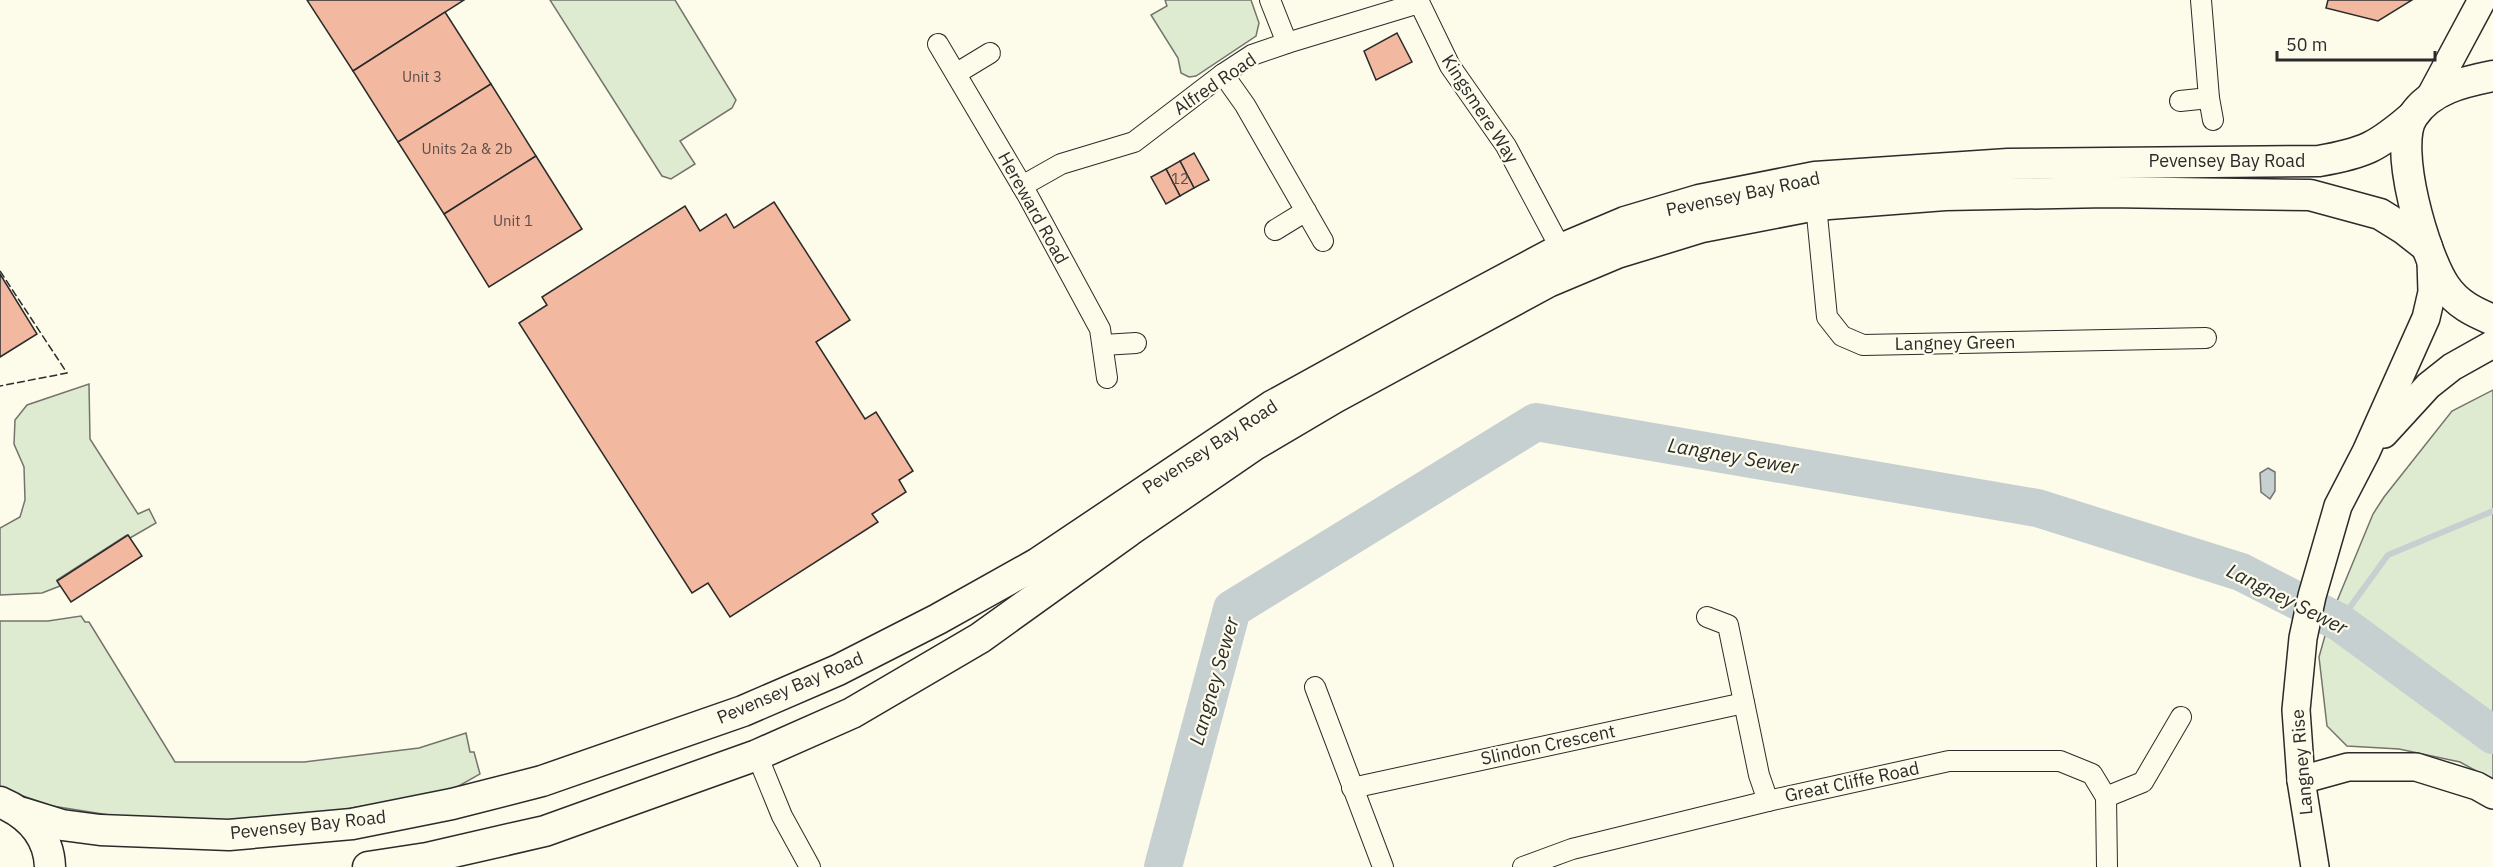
<svg xmlns="http://www.w3.org/2000/svg" width="2493" height="867" viewBox="0 0 2493 867" font-family="'IBM Plex Sans',sans-serif">
<style>
.green{fill:#deebd1;stroke:#74746e;stroke-width:1.5}
.water{fill:#c7d0d0;stroke:#74746e;stroke-width:1.5}
.lines{fill:none;stroke-linecap:round;stroke-linejoin:round}
.stream{stroke:#c7d0d0;stroke-width:6}
.river{stroke:#c7d0d0;stroke-width:38}
.building{fill:#f2b8a0;stroke:#2b2b2b;stroke-width:1.5}
.street-casing{stroke:#2b2b2b;stroke-width:22}
.secondary-casing{stroke:#2b2b2b;stroke-width:30}
.primary-casing{stroke:#2b2b2b;stroke-width:33}
.street{stroke:#fdfbea;stroke-width:20}
.secondary{stroke:#fdfbea;stroke-width:27}
.primary{stroke:#fdfbea;stroke-width:30}
.fence{stroke:#2b2b2b;stroke-width:1.5;stroke-dasharray:8 3;stroke-linecap:butt}
.labels{text-anchor:middle;stroke-width:4.5;stroke-linejoin:round;paint-order:stroke}
.number-label{font-size:15px;fill:#5d4e48}
.street-label{font-size:18px;fill:#2b2b2b;stroke:#fdfbea}
.water-label{font-size:20px;font-style:italic;fill:#2b2b2b;stroke:#fdfbea}
</style>
<rect width="100%" height="100%" fill="#fdfbea"/>
<g class="green">
<polygon points="550,0 675,0 736,100 732,108 680,141 695,164 671,179 662,176"/>
<polygon points="1165,0 1251,0 1259,23 1256,36 1196,76 1189,77 1181,73 1178,58 1151,15 1167,6"/>
<polygon points="89,384 90,439 138,514 149,509 156,523 130,538 127,535 57,580 60,586 42,593 0,595 0,528 20,517 25,500 24,467 14,444 15,420 27,405"/>
<polygon points="2493,390 2493,780 2460,762 2399,749 2347,746 2327,726 2319,657 2330,618 2373,514 2384,497 2452,411"/>
<polygon points="81,616 85,622 89,622 175,762 304,762 419,748 466,733 470,752 474,752 480,774 450,791 282,820 141,820 52,806 0,788 0,621 48,621"/>
</g>
<polygon class="water" points="2268,468 2275,472 2275,491 2270,499 2261,492 2260,473"/>
<g class="lines">
<polyline class="stream" points="2339,622 2388,555 2493,511"/>
<polyline class="river" points="1163,867 1232,609 1536,422 2037,508 2241,572 2339,622 2493,735"/>
</g>
<g class="building">
<polygon points="307,0 464,0 353,71"/>
<polygon points="2328,0 2412,0 2378,21 2326,8"/>
<polygon points="445,12 491,84 398,142 353,71"/>
<polygon points="1397,33 1412,62 1376,80 1364,51"/>
<polygon points="491,84 536,156 444,214 398,142"/>
<polygon points="1194,153 1209,180 1194,188 1180,161"/>
<polygon points="536,156 582,229 489,287 444,214"/>
<polygon points="1180,161 1194,188 1180,196 1166,169"/>
<polygon points="1166,169 1180,196 1166,204 1151,177"/>
<polygon points="774,202 850,320 816,342 865,419 876,412 913,471 899,480 906,492 872,514 878,522 730,617 708,583 692,593 519,323 547,305 542,297 685,206 700,231 726,214 734,228"/>
<polygon points="0,274 37,334 0,357"/>
<polygon points="128,535 142,556 71,602 57,581"/>
</g>
<g class="lines">
<g class="street-casing">
<g id="street">
<polyline points="1270,0 1287,43"/>
<polyline points="1418,0 1450,66 1506,146 1561,249"/>
<polyline points="2201,0 2209,98 2213,120"/>
<polyline points="938,44 1028,196 1100,329 1107,378"/>
<polyline points="957,73 990,53"/>
<polyline points="1223,74 1245,105 1323,241"/>
<polyline points="2180,101 2209,98"/>
<polyline points="1022,186 1061,164 1134,142 1223,74 1252,55 1287,43 1419,3"/>
<polyline points="1816,205 1827,317 1842,336 1863,345 2206,338"/>
<polyline points="1275,230 1306,211"/>
<polyline points="1103,345 1136,343"/>
<polyline points="1707,617 1728,625 1759,775 1768,801"/>
<polyline points="1315,687 1383,867"/>
<polyline points="757,755 782,816 810,867"/>
<polyline points="1352,788 1744,703"/>
<polyline points="2106,797 2143,782 2181,717"/>
<polyline points="1523,867 1572,849 1768,801 1949,761 2060,761 2092,774 2106,797 2107,867"/>
</g>
</g>
<g class="secondary-casing">
<g id="secondary">
<polyline points="2430,97 2482,0"/>
<polyline points="2384,434 2428,386 2452,367 2493,344"/>
<polyline points="2301,780 2348,767 2416,767 2477,786 2493,795"/>
<polyline points="2315,867 2301,780 2296,710 2303,638 2312,596 2338,506 2366,452 2426,318 2432,292 2431,260"/>
</g>
</g>
<g class="primary-casing">
<g id="primary">
<path d="M2493 76C2463 82 2431 89 2413 116 2392 146 2425 257 2445 286 2457 304 2474 312 2493 320"/>
<path d="M0 802C28 814 49 835 50 867"/>
<path d="M23 813 62 825 100 830 229 835 352 824 452 804 542 781 743 711 838 670 938 619 1038 563 1272 406 1419 325 1561 249 1625 222 1699 200 1815 177 2008 164 2319 161C2365 153 2377 147 2412 117"/>
<polyline points="368,867 427,858 545,831 757,755 852,713 980,638 1129,531 1256,444 1334,398 1548,282 1617,253 1702,227 1816,205 1945,195 2107,192 2310,195 2380,214 2404,229 2427,247"/>
</g>
</g>
<use href="#street" class="street"/>
<use href="#secondary" class="secondary"/>
<use href="#primary" class="primary"/>
<polyline class="fence" points="0,271 67,373 0,386"/>
</g>
<g class="labels">
<g class="number-label">
<text x="422" y="82">Unit 3</text>
<text x="467" y="154">Units 2a &amp; 2b</text>
<text x="1180" y="184">12</text>
<text x="513" y="226">Unit 1</text>
</g>
<g class="street-label">
<text transform="translate(1215 84) rotate(-34)" y="6">Alfred Road</text>
<text transform="translate(1480 109) rotate(57)" y="6">Kingsmere Way</text>
<text x="2227" y="167">Pevensey Bay Road</text>
<text transform="translate(1743 194) rotate(-12)" y="6">Pevensey Bay Road</text>
<text transform="translate(1033 208) rotate(61)" y="6">Hereward Road</text>
<text transform="translate(1955 343) rotate(-1)" y="6">Langney Green</text>
<text transform="translate(1210 447) rotate(-33)" y="6">Pevensey Bay Road</text>
<text transform="translate(790 688) rotate(-23)" y="6">Pevensey Bay Road</text>
<text transform="translate(1548 745) rotate(-12)" y="6">Slindon Crescent</text>
<text transform="translate(2302 762) rotate(-95)" y="6">Langney Rise</text>
<text transform="translate(1852 782) rotate(-12)" y="6">Great Cliffe Road</text>
<text transform="translate(308 825) rotate(-6)" y="6">Pevensey Bay Road</text>
</g>
<g class="water-label">
<text transform="translate(1733 456) rotate(10)" y="7">Langney Sewer</text>
<text transform="translate(2287 599) rotate(27)" y="7">Langney Sewer</text>
<text transform="translate(1214 681) rotate(-74)" y="7">Langney Sewer</text>
</g>
</g>
<path d="M2277 51v9h158v-9" fill="none" stroke="#2b2b2b" stroke-width="3"/>
<text x="2286" y="51" font-size="18" fill="#2b2b2b" stroke="#fdfbea" stroke-width="4.5" paint-order="stroke">50 m</text>
</svg>
